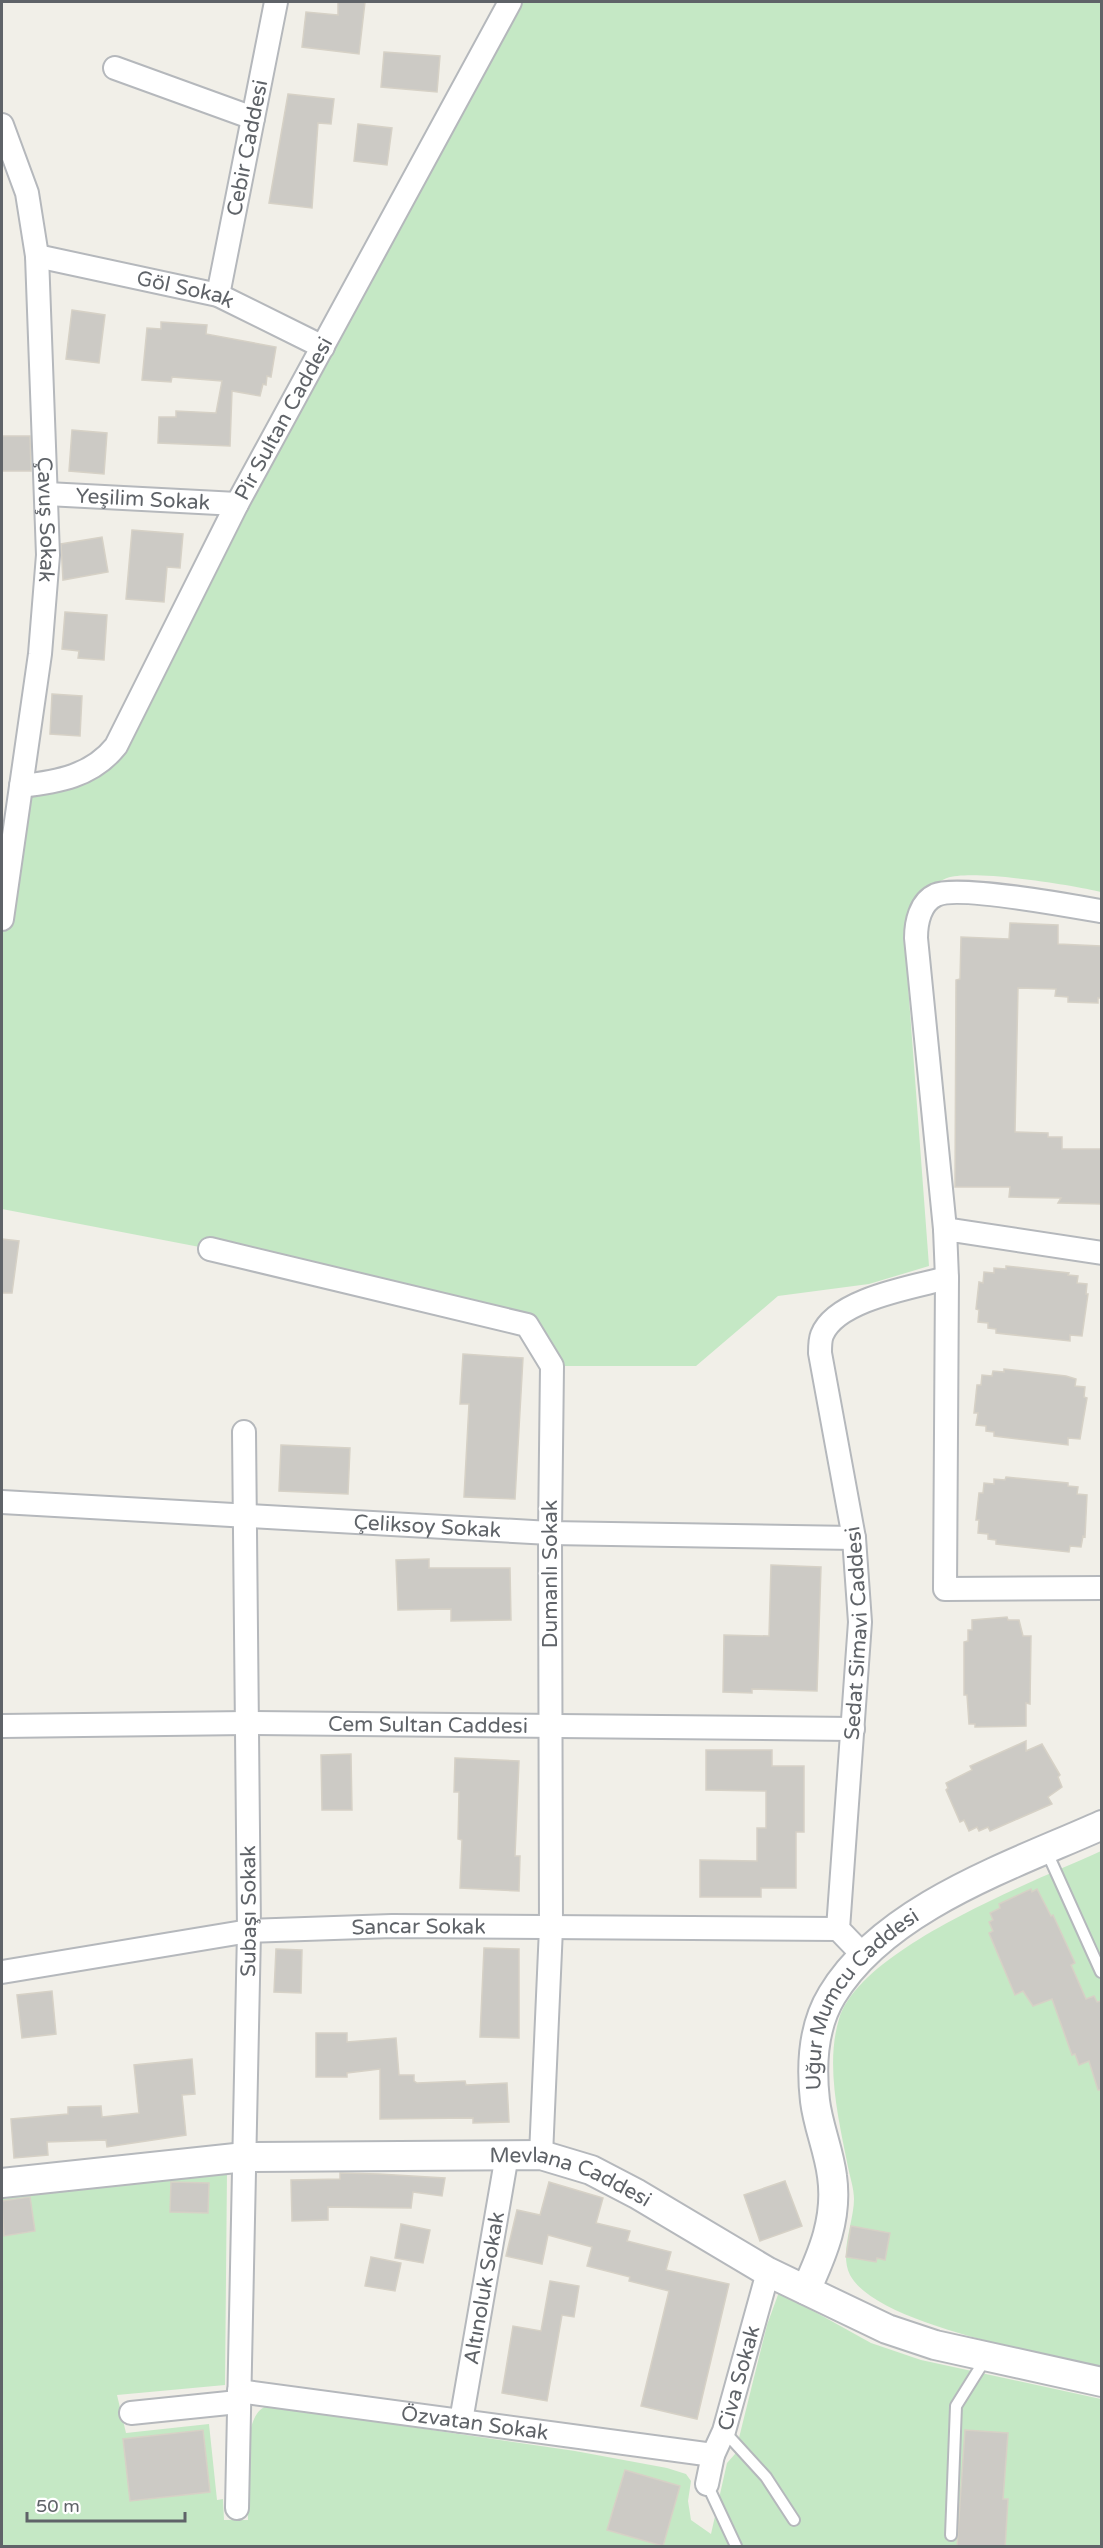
<svg xmlns="http://www.w3.org/2000/svg" width="1103" height="2548" viewBox="0 0 1103 2548" font-family="'Varela Round',sans-serif">
<style>
.green{fill:#c5e8c5}
.building{fill:#cccac5;stroke:#d6d1c6;stroke-width:1.5}
.lines{fill:none;stroke-linecap:round;stroke-linejoin:round}
.service-casing{stroke:#b5b8bc;stroke-width:14}
.minor-casing{stroke:#b5b8bc;stroke-width:26}
.tertiary-casing{stroke:#b5b8bc;stroke-width:32}
.service{stroke:#fff;stroke-width:10}
.minor{stroke:#fff;stroke-width:22}
.tertiary{stroke:#fff;stroke-width:28}
.labels{text-anchor:middle;stroke-width:4.5;stroke-linejoin:round;paint-order:stroke}
.street-label{font-size:21px;fill:#5f6368;stroke:#fff}
</style>
<rect width="100%" height="100%" fill="#f1efe8"/>
<g class="green">
<path d="M510 2H1101V892C1073 885 972 869 947 878 941 880 932 886 927 890 908 906 906 935 906 958L929 1266 869 1284 778 1296 696 1366H552L527 1325 210 1249 2 1209V919L21 786 94 768Z"/>
<path d="M1101 1851V2367C1047 2354 876 2325 850 2275 839 2253 854 2222 854 2199 854 2189 850 2177 848 2167 839 2121 825 2065 839 2019 861 1947 1036 1881 1101 1851Z"/>
<path d="M227 2171 225 2385 117 2395 126 2433 209 2424 217 2500 223 2499 224 2520H248C248 2496 239 2411 268 2406L575 2451 667 2468 686 2474 691 2481 688 2501 691 2520 711 2534 727 2463 735 2454 767 2325 779 2292 871 2343 921 2360 1101 2399V2546H2V2199L94 2184Z"/>
</g>
<g class="building">
<polygon points="338,2 365,2 359,54 302,47 306,12 338,15"/>
<polygon points="384,52 440,56 437,92 381,87"/>
<polygon points="288,94 334,99 331,124 318,123 312,208 269,203"/>
<polygon points="358,124 392,128 387,165 354,161"/>
<polygon points="72,310 105,315 99,363 66,359"/>
<polygon points="161,322 207,325 206,334 276,347 271,377 267,376 266,385 263,384 260,396 232,391 230,446 158,443 159,417 176,417 176,411 216,413 222,381 172,377 171,382 142,380 147,328 161,329"/>
<polygon points="72,430 107,433 104,474 69,471"/>
<polygon points="2,436 30,436 31,471 2,471"/>
<polygon points="132,530 183,534 180,568 167,567 164,602 126,599"/>
<polygon points="102,537 108,572 63,580 61,544"/>
<polygon points="65,612 107,615 104,660 78,658 79,651 62,649"/>
<polygon points="52,694 82,696 80,736 50,734"/>
<polygon points="1010,923 1058,925 1058,944 1101,946 1101,998 1098,998 1098,1003 1068,1002 1068,997 1055,996 1056,989 1018,988 1015,1132 1048,1133 1048,1137 1062,1137 1062,1149 1101,1149 1101,1204 1058,1203 1061,1198 1009,1197 1010,1187 955,1187 956,980 960,979 961,937 1009,939"/>
<polygon points="2,1239 19,1241 12,1293 2,1293"/>
<polygon points="1006,1266 1069,1273 1068,1275 1078,1276 1077,1283 1087,1284 1086,1294 1088,1294 1082,1336 1070,1335 1070,1341 996,1333 996,1329 988,1328 988,1323 978,1322 979,1310 976,1309 979,1282 983,1283 984,1272 994,1273 994,1268 1006,1269"/>
<polygon points="463,1354 523,1358 515,1499 464,1497 469,1404 460,1404"/>
<polygon points="1004,1369 1066,1376 1076,1379 1075,1386 1085,1387 1084,1397 1087,1398 1080,1439 1068,1438 1068,1445 994,1436 994,1432 986,1431 986,1426 976,1425 978,1413 974,1413 977,1385 981,1385 982,1375 992,1376 993,1371 1004,1372"/>
<polygon points="281,1445 350,1448 348,1494 279,1491"/>
<polygon points="1006,1477 1068,1483 1068,1486 1078,1487 1077,1494 1087,1495 1085,1537 1083,1536 1081,1547 1070,1546 1069,1552 996,1544 996,1540 988,1539 988,1534 978,1533 979,1520 976,1520 979,1493 983,1493 984,1483 994,1484 994,1479 1005,1480"/>
<polygon points="429,1559 429,1568 510,1568 511,1620 451,1621 451,1609 398,1610 396,1560"/>
<polygon points="771,1565 821,1567 817,1691 752,1689 752,1693 723,1692 724,1635 769,1636"/>
<polygon points="1007,1617 1008,1620 1019,1620 1023,1636 1031,1636 1030,1704 1026,1703 1026,1726 975,1727 975,1724 969,1724 967,1695 964,1695 964,1642 968,1641 968,1630 972,1630 972,1620"/>
<polygon points="1026,1741 1026,1751 1042,1744 1060,1775 1058,1777 1062,1787 1048,1797 1052,1804 990,1831 988,1827 979,1831 977,1827 969,1831 964,1820 960,1822 946,1790 948,1788 946,1783 972,1770 970,1766"/>
<polygon points="706,1750 772,1750 772,1766 804,1766 804,1832 796,1832 796,1888 761,1888 761,1897 700,1897 700,1860 757,1861 757,1828 766,1828 766,1791 706,1790"/>
<polygon points="351,1754 352,1810 322,1810 321,1755"/>
<polygon points="455,1758 519,1761 515,1856 520,1856 519,1891 460,1888 462,1840 458,1839 459,1792 454,1792"/>
<polygon points="1031,1889 1032,1892 1037,1889 1051,1916 1053,1915 1075,1963 1071,1965 1086,1999 1094,1996 1097,2002 1101,2001 1101,2090 1098,2090 1089,2061 1079,2065 1075,2054 1072,2055 1052,1999 1033,2006 1023,1991 1015,1995 989,1933 993,1931 989,1922 993,1920 990,1913 1000,1908 999,1904"/>
<polygon points="484,1948 519,1949 519,2038 480,2037"/>
<polygon points="276,1949 302,1950 301,1993 274,1992"/>
<polygon points="52,1991 56,2034 22,2038 17,1995"/>
<polygon points="316,2033 347,2033 347,2042 396,2038 399,2075 414,2075 414,2081 417,2083 465,2081 466,2085 507,2083 509,2122 473,2123 473,2118 380,2119 380,2069 347,2073 347,2077 316,2077"/>
<polygon points="192,2059 195,2094 182,2095 186,2135 107,2147 106,2140 47,2142 48,2155 14,2158 11,2119 68,2114 68,2107 101,2106 102,2117 139,2113 134,2065"/>
<polygon points="340,2173 379,2174 445,2178 442,2196 413,2192 411,2208 328,2207 328,2220 292,2221 291,2180 340,2179"/>
<polygon points="785,2181 802,2226 760,2241 744,2195"/>
<polygon points="171,2182 209,2183 208,2213 170,2212"/>
<polygon points="549,2182 603,2198 596,2223 630,2231 627,2241 671,2252 666,2270 729,2284 697,2419 641,2406 669,2291 629,2281 630,2277 587,2266 592,2247 548,2235 542,2264 506,2256 517,2210 540,2215"/>
<polygon points="30,2197 35,2231 4,2236 2,2201"/>
<polygon points="401,2224 430,2230 423,2263 395,2258"/>
<polygon points="851,2226 890,2233 885,2260 877,2258 876,2262 846,2257"/>
<polygon points="371,2257 401,2263 395,2291 365,2286"/>
<polygon points="550,2281 579,2286 574,2317 562,2315 547,2401 502,2393 513,2326 541,2331"/>
<polygon points="203,2430 210,2492 130,2501 123,2439"/>
<polygon points="965,2430 1008,2433 1003,2499 1008,2499 1005,2547 957,2547"/>
<polygon points="625,2470 680,2486 663,2546 607,2530"/>
</g>
<g class="lines">
<g class="service-casing">
<g id="service">
<polyline points="1046,1850 1101,1972"/>
<polyline points="724,2431 766,2477 794,2520"/>
<polyline points="707,2484 736,2546"/>
<polyline points="951,2535 956,2406 986,2358"/>
</g>
</g>
<g class="minor-casing">
<g id="minor">
<polyline points="115,68 253,118"/>
<path id="s1" d="M2 125 27 193 37 256 48 555 40 654 2 919"/>
<path id="s2" d="M37 256 218 295 323 347"/>
<path id="s3" d="M218 295 276 2"/>
<path id="s4" d="M47 494 237 504"/>
<path id="s5" d="M21 786C58 782 92 776 116 746L237 504 510 2"/>
<path d="M945 1229 916 938C916 923 920 902 936 895 957 885 1072 906 1100 911"/>
<polyline points="210,1249 527,1325 552,1366 550,1533 551,1928 541,2155"/>
<polyline points="1102,1253 945,1229 947,1278 945,1589 1102,1588"/>
<path id="s6" d="M2 1502 550 1533 854 1538"/>
<path id="s7" d="M2 1726 247 1723 853 1729"/>
<path id="s8" d="M864 1956 838 1929 860 1622 854 1538 820 1353C820 1348 820 1340 822 1335 836 1299 914 1287 947 1278"/>
<path id="s9" d="M2 1972 249 1931 392 1926 838 1929"/>
<path id="s10" d="M239 2391 713 2455"/>
<polyline points="131,2413 238,2402"/>
<path id="s11" d="M461 2421 507 2155"/>
<path id="s12" d="M707 2484 713 2455 724 2431 768 2272"/>
<path id="s13" d="M237 2508 249 1931 244 1432"/>
</g>
</g>
<g class="tertiary-casing">
<g id="tertiary">
<path id="s14" d="M2 2183 245 2157 541 2155 591 2170 637 2194 768 2272 887 2329 935 2345 1102 2382"/>
<path id="s15" d="M806 2290C823 2253 838 2218 832 2176 829 2151 818 2126 815 2101 811 2066 813 2026 832 1995 885 1907 1013 1865 1102 1825"/>
</g>
</g>
<use href="#service" class="service"/>
<use href="#minor" class="minor"/>
<use href="#tertiary" class="tertiary"/>
</g>
<g class="labels">
<g class="street-label">
<text dy="7" stroke="none"><textPath href="#s3" startOffset="150">Cebir Caddesi</textPath></text>
<text dy="7" stroke="none"><textPath href="#s2" startOffset="152">Göl Sokak</textPath></text>
<text dy="7" stroke="none"><textPath href="#s5" startOffset="474">Pir Sultan Caddesi</textPath></text>
<text dy="7" stroke="none"><textPath href="#s4" startOffset="96">Yeşilim Sokak</textPath></text>
<text dy="7" stroke="none"><textPath href="#s1" startOffset="400">Çavuş Sokak</textPath></text>
<text dy="7" stroke="none"><textPath href="#s6" startOffset="426">Çeliksoy Sokak</textPath></text>
<text transform="translate(550 1574) rotate(-90)" y="7">Dumanlı Sokak</text>
<text dy="7" stroke="none"><textPath href="#s8" startOffset="334">Sedat Simavi Caddesi</textPath></text>
<text dy="7" stroke="none"><textPath href="#s7" startOffset="426">Cem Sultan Caddesi</textPath></text>
<text dy="7" stroke="none"><textPath href="#s13" startOffset="597">Subaşı Sokak</textPath></text>
<text dy="7" stroke="none"><textPath href="#s9" startOffset="420">Sancar Sokak</textPath></text>
<text dy="7" stroke="none"><textPath href="#s15" startOffset="315">Uğur Mumcu Caddesi</textPath></text>
<text dy="7" stroke="none"><textPath href="#s14" startOffset="574">Mevlana Caddesi</textPath></text>
<text dy="7" stroke="none"><textPath href="#s11" startOffset="135">Altınoluk Sokak</textPath></text>
<text dy="7" stroke="none"><textPath href="#s12" startOffset="111">Civa Sokak</textPath></text>
<text dy="7" stroke="none"><textPath href="#s10" startOffset="238">Özvatan Sokak</textPath></text>
</g>
</g>
<rect width="1103" height="2548" fill="none" stroke="#5f6368" stroke-width="6"/>
<path d="M27 2512v9h158v-9" fill="none" stroke="#5f6368" stroke-width="3"/>
<text x="36" y="2512" font-size="18" fill="#5f6368" stroke="#ffffff" stroke-width="4.5" paint-order="stroke">50 m</text>
</svg>
